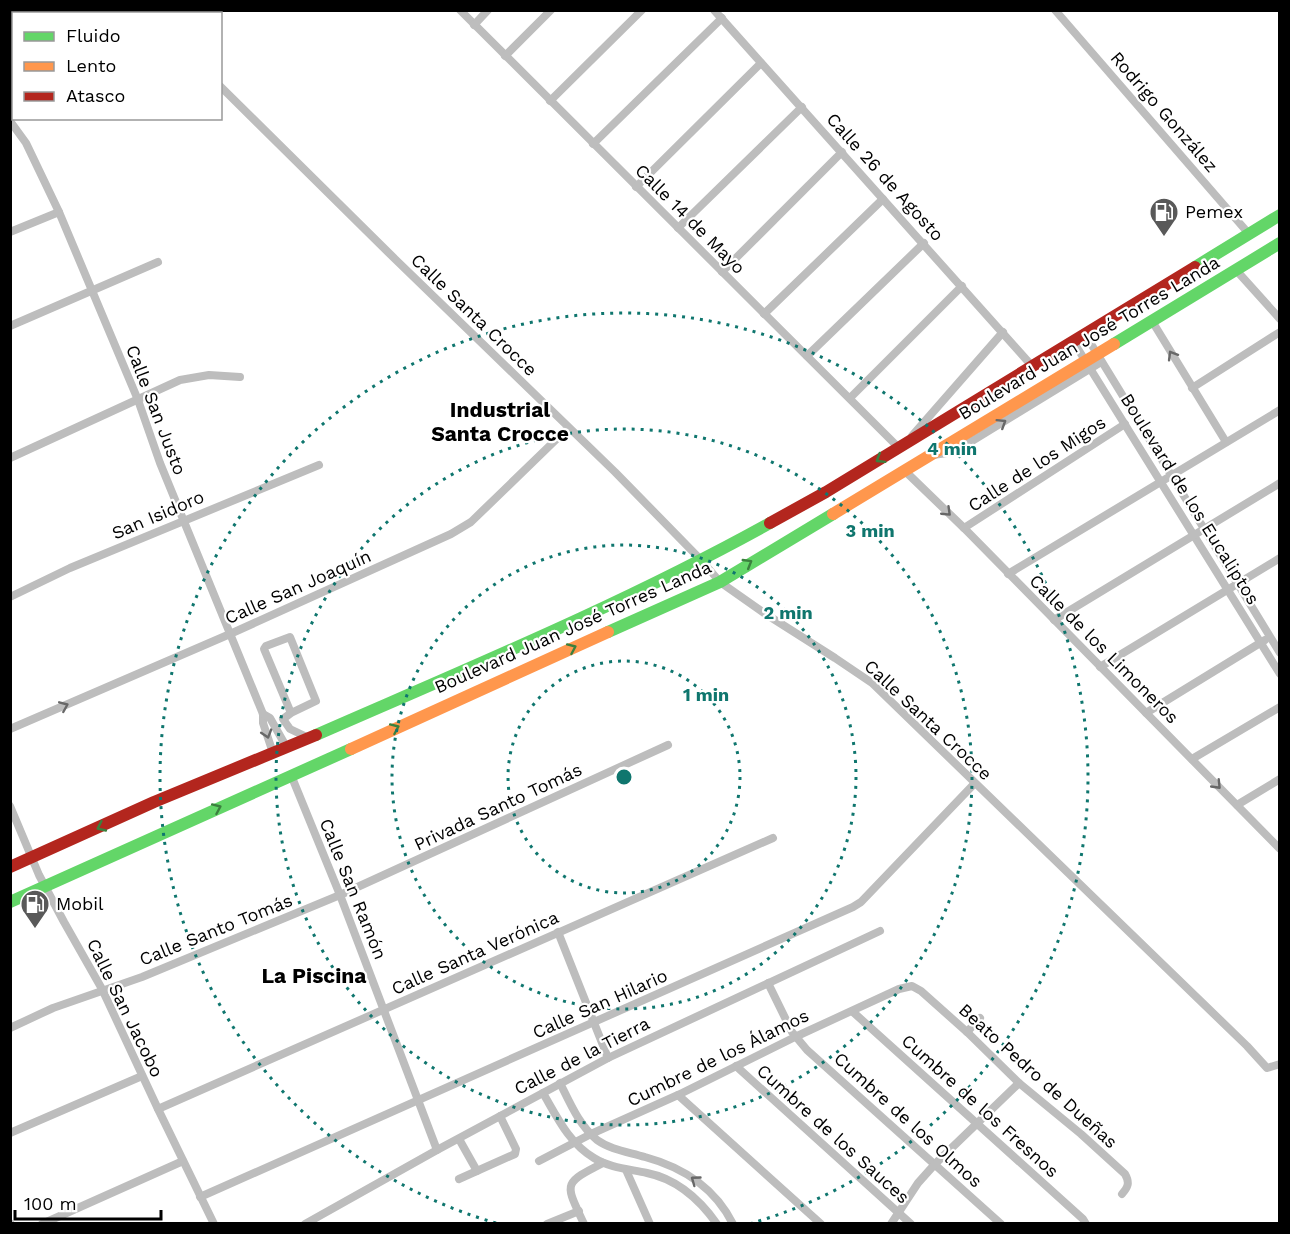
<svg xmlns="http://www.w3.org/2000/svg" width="1290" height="1234" viewBox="0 0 1290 1234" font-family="'Work Sans',sans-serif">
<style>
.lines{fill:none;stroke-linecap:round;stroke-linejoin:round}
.street{stroke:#bdbdbd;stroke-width:8}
.fast{stroke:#63d668;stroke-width:12}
.slow{stroke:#ff974d;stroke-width:12}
.jam{stroke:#b3261e;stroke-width:12}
.oneway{stroke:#686868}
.oneway2{stroke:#3b803e}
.ring{fill:none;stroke:#0f766e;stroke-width:3;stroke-dasharray:3 6}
.labels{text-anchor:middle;stroke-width:4.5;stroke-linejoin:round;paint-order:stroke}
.street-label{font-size:18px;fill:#000;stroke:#fff}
.poi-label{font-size:18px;fill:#000;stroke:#fff;text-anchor:start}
.quarter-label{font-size:21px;font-weight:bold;fill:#000;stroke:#fff}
.centre{fill:#0f766e;stroke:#fff;stroke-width:3}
.ring-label{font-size:18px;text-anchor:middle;font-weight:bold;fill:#0f766e;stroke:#fff;stroke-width:4.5;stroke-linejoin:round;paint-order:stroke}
</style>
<rect width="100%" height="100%" fill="#fff"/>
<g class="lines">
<g class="street">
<polyline points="146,10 149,14"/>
<polyline points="460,10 899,448"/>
<polyline points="714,10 1032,366"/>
<polyline points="1055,10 1249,234"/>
<polyline points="474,25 488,10"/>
<polyline points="505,56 551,10"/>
<polyline points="220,86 395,259 615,472 702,561 720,582 764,613 835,658 872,683 1247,1046 1267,1068 1280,1064"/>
<polyline points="550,101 642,10"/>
<polyline points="10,121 26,143 59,212 138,400 160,463 263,714 263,723 273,753"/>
<polyline points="593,144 722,18"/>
<polyline points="636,187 761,63"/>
<polyline points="678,228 802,107"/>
<polyline points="10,232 59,212"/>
<polyline points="1236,270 1280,319"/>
<polyline points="722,272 842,152"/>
<polyline points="764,314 883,199"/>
<polyline points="1152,321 1226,442"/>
<polyline points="10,326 158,262"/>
<polyline points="1085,334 1280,653"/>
<polyline points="1073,341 1280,674"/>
<polyline points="807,356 924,243"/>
<polyline points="1192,388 1280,332"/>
<polyline points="850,398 962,286"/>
<polyline points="912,436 1003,332"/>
<polyline points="933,455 954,452 1101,362"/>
<polyline points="10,458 180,380 209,375 240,377"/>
<polyline points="905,471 964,528 1280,849"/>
<polyline points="964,528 1125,424"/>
<polyline points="1008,574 1280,410"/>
<polyline points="10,597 70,568 319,465"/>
<polyline points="1054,620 1280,483"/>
<polyline points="1100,667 1280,558"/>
<polyline points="291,713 264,649 266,646 290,637 316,701 291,713 283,719 290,729 309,738"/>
<polyline points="1146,713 1265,640"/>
<polyline points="263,714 270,718 287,748"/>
<polyline points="10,729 230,634 451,534 471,522 568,428"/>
<polyline points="1192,759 1280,707"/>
<polyline points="291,775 340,895 437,1150"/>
<polyline points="1237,805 1280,779"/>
<polyline points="10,806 39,875 64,922 102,989 158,1109 214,1224"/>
<polyline points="558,932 608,1058"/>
<polyline points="768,983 792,1032 807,1050 1001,1224"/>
<polyline points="853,1012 1083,1219 1086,1224"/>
<polyline points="10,1028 53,1008 142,977 340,895 668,745"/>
<polyline points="967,1032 980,1018"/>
<polyline points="736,1066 911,1224"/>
<path d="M560 1083C570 1103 579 1125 597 1140 611 1150 629 1152 645 1157 682 1167 715 1188 733 1224"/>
<path d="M543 1093C557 1117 569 1143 594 1158 610 1168 629 1169 647 1173 677 1179 700 1200 717 1224"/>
<polyline points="678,1095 821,1224"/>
<polyline points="158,1109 773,838"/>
<polyline points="10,1133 142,1076"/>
<polyline points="459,1139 477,1171"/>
<path d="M539 1161 591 1134 678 1095 795 1037 899 989 912 986 921 991 967 1032 1019 1083 1081 1134 1125 1174C1130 1183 1128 1187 1122 1194"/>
<polyline points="626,1170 650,1224"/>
<polyline points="459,1179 515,1154 516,1149 500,1116"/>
<polyline points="200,1197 853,907 861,902 974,784"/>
<polyline points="10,1223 11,1224"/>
<polyline points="42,1224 183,1161"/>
<polyline points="305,1224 437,1150 608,1058 880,931"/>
<polyline points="547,1224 579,1211"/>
<path d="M584 1224C565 1183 562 1184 603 1163"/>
<polyline points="891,1224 918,1183 935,1164 1019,1083"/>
</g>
<g class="fast">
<polyline points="1195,267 1280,215"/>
<polyline points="1114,344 1280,243"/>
<polyline points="608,632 720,582 833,514"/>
<path d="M316 735C469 668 624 604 770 523"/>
<polyline points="10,902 351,749"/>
</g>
<g class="slow">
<polyline points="833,514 1114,344"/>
<polyline points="351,749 608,632"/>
</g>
<g class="jam">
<polyline points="770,523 826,492 1195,267"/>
<polyline points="10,867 154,802 316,735"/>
</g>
</g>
<defs><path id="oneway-chevron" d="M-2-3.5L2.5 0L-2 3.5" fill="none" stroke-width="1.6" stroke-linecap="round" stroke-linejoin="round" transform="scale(1.5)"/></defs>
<g class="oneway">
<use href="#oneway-chevron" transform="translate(1172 355) rotate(-121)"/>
<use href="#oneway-chevron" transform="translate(1002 423) rotate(-32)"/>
<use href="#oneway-chevron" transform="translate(947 512) rotate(44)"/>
<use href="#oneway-chevron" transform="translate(64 706) rotate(-23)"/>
<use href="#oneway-chevron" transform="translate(267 734) rotate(73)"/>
<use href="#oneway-chevron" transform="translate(1217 785) rotate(46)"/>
<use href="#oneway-chevron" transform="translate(695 1180) rotate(-144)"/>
</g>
<g class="oneway2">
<use href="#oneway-chevron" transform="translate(880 459) rotate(148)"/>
<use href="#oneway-chevron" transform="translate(748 563) rotate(-31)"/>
<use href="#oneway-chevron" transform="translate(572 648) rotate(-24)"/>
<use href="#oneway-chevron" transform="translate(395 728) rotate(-24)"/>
<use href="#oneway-chevron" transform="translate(217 808) rotate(-24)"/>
<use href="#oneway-chevron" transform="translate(101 827) rotate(155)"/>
</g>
<g class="ring">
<circle cx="624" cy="777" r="116"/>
<circle cx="624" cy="777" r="232"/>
<circle cx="624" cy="777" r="348"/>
<path d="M496 1223A464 464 0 1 1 752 1223"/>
</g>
<defs>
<g id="fuel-pin" transform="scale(1.5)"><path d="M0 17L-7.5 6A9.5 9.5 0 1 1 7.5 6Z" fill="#595959" stroke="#fff"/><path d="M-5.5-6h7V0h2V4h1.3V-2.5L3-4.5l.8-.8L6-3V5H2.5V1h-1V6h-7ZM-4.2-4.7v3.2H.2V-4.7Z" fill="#fff"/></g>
</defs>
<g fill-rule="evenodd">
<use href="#fuel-pin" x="1164" y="212"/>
<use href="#fuel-pin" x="35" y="904"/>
</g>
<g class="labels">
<g class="street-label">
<text transform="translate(1164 112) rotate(49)" y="6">Rodrigo González</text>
<text transform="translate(885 177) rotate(48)" y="6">Calle 26 de Agosto</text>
<text transform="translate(690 219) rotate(45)" y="6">Calle 14 de Mayo</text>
<text transform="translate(474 315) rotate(44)" y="6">Calle Santa Crocce</text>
<text transform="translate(1089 338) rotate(-31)" y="6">Boulevard Juan José Torres Landa</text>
<text transform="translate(156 410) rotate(69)" y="6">Calle San Justo</text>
<text transform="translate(1037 464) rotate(-33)" y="6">Calle de los Migos</text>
<text transform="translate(1190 499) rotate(58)" y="6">Boulevard de los Eucaliptos</text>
<text transform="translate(158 515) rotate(-23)" y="6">San Isidoro</text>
<text transform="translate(298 587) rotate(-24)" y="6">Calle San Joaquín</text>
<text transform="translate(573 627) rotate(-24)" y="6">Boulevard Juan José Torres Landa</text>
<text transform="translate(1104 649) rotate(45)" y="6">Calle de los Limoneros</text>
<text transform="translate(928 720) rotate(43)" y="6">Calle Santa Crocce</text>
<text transform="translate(498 807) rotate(-25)" y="6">Privada Santo Tomás</text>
<text transform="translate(353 889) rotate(68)" y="6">Calle San Ramón</text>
<text transform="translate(216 930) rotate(-22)" y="6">Calle Santo Tomás</text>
<text transform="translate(475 953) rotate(-24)" y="6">Calle Santa Verónica</text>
<text transform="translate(600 1004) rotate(-24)" y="6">Calle San Hilario</text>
<text transform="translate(125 1008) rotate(64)" y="6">Calle San Jacobo</text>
<text transform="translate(582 1056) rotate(-27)" y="6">Calle de la Tierra</text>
<text transform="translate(718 1058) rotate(-26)" y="6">Cumbre de los Álamos</text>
<text transform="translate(1038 1076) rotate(42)" y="6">Beato Pedro de Dueñas</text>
<text transform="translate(980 1106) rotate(42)" y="6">Cumbre de los Fresnos</text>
<text transform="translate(908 1120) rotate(42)" y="6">Cumbre de los Olmos</text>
<text transform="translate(833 1134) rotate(42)" y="6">Cumbre de los Sauces</text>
</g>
<g class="poi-label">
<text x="1185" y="218">Pemex</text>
<text x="56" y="910">Mobil</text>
</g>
<g class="quarter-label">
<text x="500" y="417">Industrial<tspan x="500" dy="24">Santa Crocce</tspan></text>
<text x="314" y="983">La Piscina</text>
</g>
</g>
<circle cx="624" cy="777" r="9" class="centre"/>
<g class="ring-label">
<text x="952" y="455">4 min</text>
<text x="870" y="537">3 min</text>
<text x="788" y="619">2 min</text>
<text x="706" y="701">1 min</text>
</g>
<rect width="1290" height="1234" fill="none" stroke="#000000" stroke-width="24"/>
<rect x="12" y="12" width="210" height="108" fill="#ffffff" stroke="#999999" stroke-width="1.5"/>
<rect x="24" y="32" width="30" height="9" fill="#63d668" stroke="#999999" stroke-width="1.5"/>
<text x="66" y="42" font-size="18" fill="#000000">Fluido</text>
<rect x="24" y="62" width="30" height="9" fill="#ff974d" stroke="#999999" stroke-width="1.5"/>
<text x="66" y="72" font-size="18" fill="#000000">Lento</text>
<rect x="24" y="92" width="30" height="9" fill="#b3261e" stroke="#999999" stroke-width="1.5"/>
<text x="66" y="102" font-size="18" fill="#000000">Atasco</text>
<path d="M15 1210v9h146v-9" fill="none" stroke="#000000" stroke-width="3"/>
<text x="24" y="1210" font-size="18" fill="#000000" stroke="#ffffff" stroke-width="4.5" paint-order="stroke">100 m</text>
</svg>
